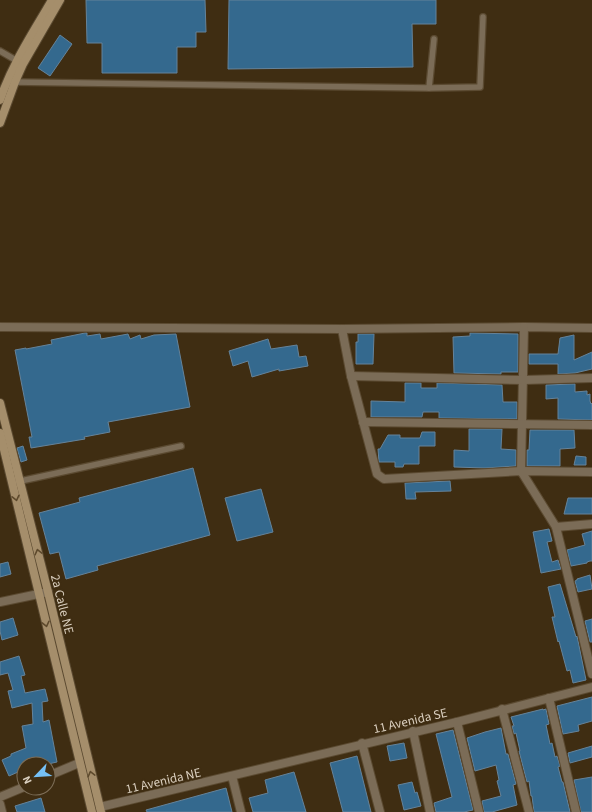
<svg xmlns="http://www.w3.org/2000/svg" width="592" height="812" viewBox="0 0 592 812" font-family="'Source Sans 3',sans-serif">
<style>
.building{fill:#34698e;stroke:#65839a}
.lines{fill:none;stroke-linecap:round;stroke-linejoin:round}
.service-casing{stroke:#5b4a31;stroke-width:8}
.minor-casing{stroke:#5b4a31;stroke-width:10}
.secondary-casing{stroke:#5b4a31;stroke-width:10}
.service{stroke:#7b6c57;stroke-width:5.5}
.minor{stroke:#7b6c57;stroke-width:8}
.secondary{stroke:#a58e6b;stroke-width:8}
.oneway{stroke:#5e4a2d}
.labels{text-anchor:middle;stroke-width:4;stroke-linejoin:round;paint-order:stroke}
.street-label{font-size:13px;fill:#dbd0c0;stroke:#3f2d12}
</style>
<rect width="100%" height="100%" fill="#3f2d12"/>
<g class="building">
<polygon points="86,0 205,0 206,32 196,32 196,47 177,47 177,73 102,73 102,43 87,43"/>
<polygon points="229,0 436,0 436,24 412,24 413,67 228,69"/>
<polygon points="60,35 72,44 50,76 38,68"/>
<polygon points="85,333 87,333 87,336 100,334 101,339 128,334 130,339 140,335 141,339 154,335 176,334 190,407 108,422 110,432 84,437 85,439 31,448 29,437 32,437 15,350 26,348 26,349 52,344 51,340"/>
<polygon points="470,333 518,334 518,372 501,372 501,374 454,373 453,337 470,336"/>
<polygon points="358,334 374,334 373,364 356,364 356,342 358,342"/>
<polygon points="574,335 574,360 592,352 592,369 575,373 558,374 558,364 529,364 529,354 558,354 560,338"/>
<polygon points="268,339 271,349 297,345 299,357 306,356 308,366 279,371 279,369 252,377 248,361 233,366 229,351"/>
<polygon points="405,383 421,383 421,388 437,388 437,383 502,385 503,402 517,402 517,419 439,418 439,412 423,412 422,417 371,417 371,401 405,402"/>
<polygon points="575,384 575,392 587,391 587,395 590,394 590,401 591,404 592,403 592,420 558,419 558,398 546,399 546,385"/>
<polygon points="469,429 502,429 501,449 516,450 516,466 485,468 454,467 454,450 469,451"/>
<polygon points="530,430 574,430 575,448 560,449 560,466 527,466 527,450 529,450"/>
<polygon points="422,432 435,432 435,446 419,446 419,464 404,464 403,467 395,467 395,462 379,462 378,449 380,449 388,435 400,435 400,438 420,438"/>
<polygon points="23,446 27,460 21,462 17,448"/>
<polygon points="576,456 586,457 586,465 574,465"/>
<polygon points="193,468 210,535 97,566 98,570 66,579 59,552 50,554 39,513 80,502 79,498"/>
<polygon points="450,481 451,491 415,492 416,499 406,499 405,483"/>
<polygon points="261,489 273,532 237,541 225,498"/>
<polygon points="568,498 592,498 592,514 564,514"/>
<polygon points="549,529 552,541 547,542 552,562 558,560 561,569 541,573 533,532"/>
<polygon points="592,531 592,561 590,561 587,562 587,563 571,566 567,550 585,545 582,534"/>
<polygon points="8,562 11,574 0,577 0,564"/>
<polygon points="590,575 592,589 578,592 575,581 577,580 577,579"/>
<polygon points="560,584 576,637 577,636 586,680 573,683 570,670 567,671 559,641 558,642 552,617 555,617 548,587"/>
<polygon points="13,618 18,635 2,640 0,631 0,622"/>
<polygon points="592,619 592,642 590,642 585,621"/>
<polygon points="19,656 25,675 21,676 25,693 45,689 48,701 42,702 43,722 49,720 57,762 48,764 24,764 24,771 18,773 18,772 9,776 2,760 11,756 11,754 26,748 22,726 33,724 32,703 12,708 8,691 13,690 8,673 0,675 0,662"/>
<polygon points="592,697 592,721 578,725 579,731 563,734 557,706"/>
<polygon points="543,709 543,710 546,709 549,724 546,725 550,744 552,743 555,757 557,756 560,766 558,767 562,782 563,782 570,812 534,812 532,796 531,796 529,781 527,782 519,751 520,751 516,733 514,734 512,726 514,726 511,717"/>
<polygon points="501,728 506,754 508,754 516,784 513,785 517,805 492,812 484,812 482,801 501,796 497,781 499,780 496,765 475,771 467,738 485,732"/>
<polygon points="453,730 473,810 464,812 436,812 434,803 452,797 436,734"/>
<polygon points="404,743 407,758 390,761 387,746"/>
<polygon points="592,746 592,757 570,763 568,753"/>
<polygon points="357,756 371,812 343,812 330,763"/>
<polygon points="294,772 306,812 253,812 249,798 268,793 265,780"/>
<polygon points="592,777 592,812 581,812 574,780"/>
<polygon points="412,782 415,793 417,792 421,806 404,810 398,785"/>
<polygon points="226,788 232,812 147,812 146,810"/>
<polygon points="41,798 45,812 17,812 15,806"/>
</g>
<g class="lines">
<g class="service-casing">
<g id="service">
<polyline points="0,51 19,62"/>
<polyline points="12,82 429,88 434,39"/>
<polyline points="429,88 480,87 483,17"/>
<polyline points="16,482 181,446"/>
</g>
</g>
<g class="minor-casing">
<g id="minor">
<polyline points="0,327 342,329 524,327 592,328"/>
<polyline points="524,327 521,471 556,527 592,674"/>
<polyline points="342,329 351,376 377,474 384,479 521,471 592,472"/>
<polyline points="351,376 524,380 592,378"/>
<polyline points="363,422 592,425"/>
<polyline points="556,527 592,524"/>
<polyline points="0,602 48,592"/>
<polyline points="549,698 576,812"/>
<polyline points="502,709 529,812"/>
<polyline points="457,722 479,812"/>
<polyline points="413,731 430,812"/>
<polyline points="362,743 380,812"/>
<polyline points="48,776 79,763"/>
<polyline points="232,776 241,812"/>
<polyline points="0,797 24,787"/>
<polyline points="0,804 2,812"/>
<polyline points="100,807 457,722 592,687"/>
</g>
</g>
<g class="secondary-casing">
<g id="secondary">
<path d="M0 100C12 64 33 33 52 0"/>
<polyline points="0,123 15,82 23,64 60,0"/>
<polyline points="0,403 48,592 101,812"/>
<polyline points="0,433 92,812"/>
</g>
</g>
<use href="#service" class="service"/>
<use href="#minor" class="minor"/>
<use href="#secondary" class="secondary"/>
</g>
<defs><path id="oneway-chevron" d="M-2-3.5L2.5 0L-2 3.5" fill="none" stroke-width="1.6" stroke-linecap="round" stroke-linejoin="round"/></defs>
<g class="oneway">
<use href="#oneway-chevron" transform="translate(16 498) rotate(77)"/>
<use href="#oneway-chevron" transform="translate(38 552) rotate(-104)"/>
<use href="#oneway-chevron" transform="translate(46 624) rotate(77)"/>
<use href="#oneway-chevron" transform="translate(91 774) rotate(-104)"/>
</g>
<g class="labels">
<g class="street-label">
<text transform="translate(63 604) rotate(76)" y="5">2a Calle NE</text>
<text transform="translate(410 720) rotate(-13)" y="5">11 Avenida SE</text>
<text transform="translate(163 780) rotate(-13)" y="5">11 Avenida NE</text>
</g>
</g>
<g transform="translate(36 776) rotate(245)"><circle r="19" fill="#3f2d12" stroke="#7d6e58"/>
<path d="M0-3L7 15L0 10L-7 15Z" fill="#75c0f6"/>
<text y="-6" font-size="11" font-weight="bold" text-anchor="middle" fill="#dbd0c0">N</text>
</g>
</svg>
